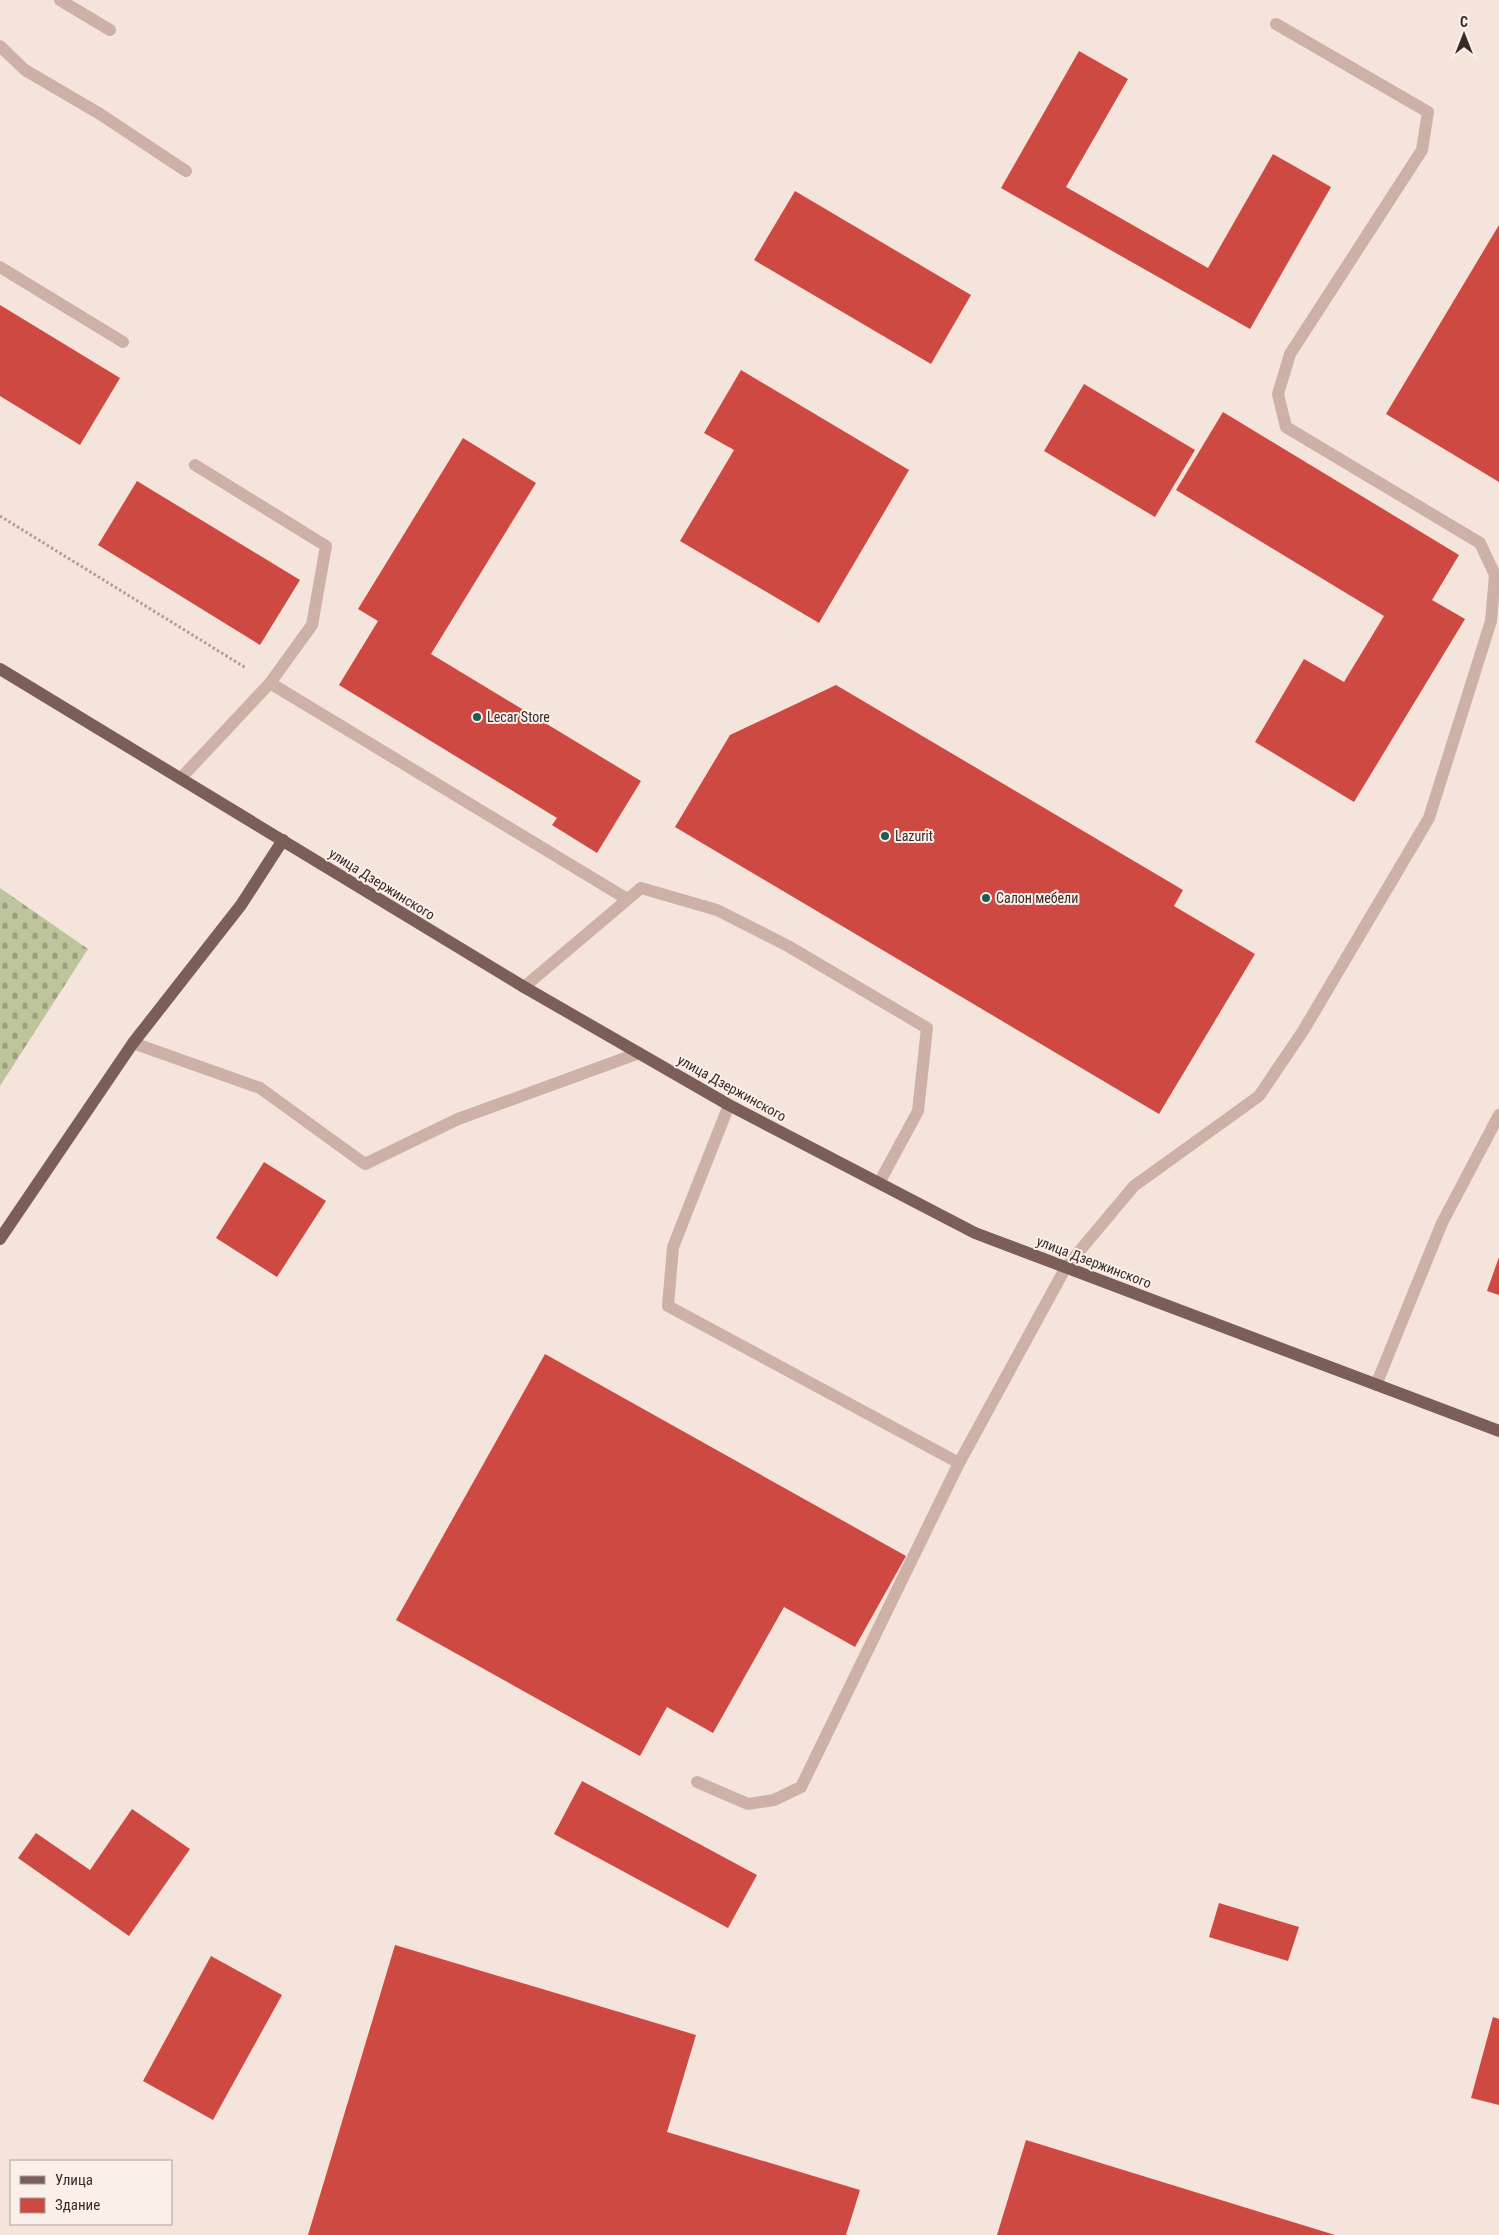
<svg xmlns="http://www.w3.org/2000/svg" width="1499" height="2235" viewBox="0 0 1499 2235" font-family="'Roboto Condensed',sans-serif">
<style>
.cemetery{fill:url(#cemetery-stones)}
.building{fill:#cd4941}
.lines{fill:none;stroke-linecap:round;stroke-linejoin:round}
.path{stroke:#b99b91;stroke-width:3;stroke-dasharray:2.5 2.5;stroke-linecap:butt}
.minor{stroke:#cdb1a7;stroke-width:12}
.major{stroke:#7c5e58;stroke-width:12}
.poi-dot{fill:#1b5d55;stroke:#fbefe9;stroke-width:2}
.labels{text-anchor:middle;stroke-width:4;stroke-linejoin:round;paint-order:stroke}
.poi-label{font-size:14px;fill:#392a28;stroke:#fbefe9;text-anchor:start}
.street-label{font-size:14px;fill:#392a28;stroke:#fbefe9}
</style>
<defs>
<pattern id="cemetery-stones" width="16" height="16" patternUnits="userSpaceOnUse" patternTransform="scale(1.25)"><rect width="16" height="16" fill="#bec49b"/><path d="M2 7V4a2 2 0 0 1 4 0v3zM10 15v-3a2 2 0 0 1 4 0v3z" fill="#9b9f7e"/></pattern>
</defs>
<rect width="100%" height="100%" fill="#f4e4dc"/>
<polygon class="cemetery" points="0,888 88,949 0,1086"/>
<g class="building">
<polygon points="1079,51 1128,79 1066,187 1208,268 1273,154 1331,187 1250,329 1001,188"/>
<polygon points="795,191 971,295 931,364 754,260"/>
<polygon points="1499,225 1499,482 1386,414"/>
<polygon points="0,305 120,378 80,445 0,396"/>
<polygon points="741,370 909,470 819,623 680,541 734,450 704,433"/>
<polygon points="1084,384 1195,450 1155,517 1044,451"/>
<polygon points="1223,412 1459,555 1432,600 1465,619 1354,802 1255,742 1304,659 1344,682 1384,616 1176,490"/>
<polygon points="463,438 536,483 431,654 641,781 597,853 552,825 557,818 339,685 378,621 358,609"/>
<polygon points="137,481 300,580 260,645 98,545"/>
<polygon points="836,685 1183,890 1174,906 1255,954 1159,1114 675,827 730,735"/>
<polygon points="264,1162 326,1201 277,1277 216,1238"/>
<polygon points="1499,1257 1499,1295 1487,1291"/>
<polygon points="545,1354 906,1556 855,1647 784,1607 713,1733 667,1707 640,1756 396,1620"/>
<polygon points="582,1781 757,1875 728,1928 554,1834"/>
<polygon points="132,1809 190,1849 129,1936 18,1858 36,1833 90,1870"/>
<polygon points="1219,1903 1299,1927 1288,1961 1209,1937"/>
<polygon points="395,1945 696,2035 667,2132 860,2190 846,2235 308,2235"/>
<polygon points="211,1956 282,1995 213,2120 143,2081"/>
<polygon points="1493,2017 1499,2019 1499,2105 1471,2098"/>
<polygon points="1026,2140 1335,2235 997,2235"/>
</g>
<g class="lines">
<polyline class="path" points="0,516 246,668"/>
<g class="minor">
<polyline points="60,0 110,30"/>
<polyline points="0,46 25,70 100,114 186,171"/>
<polyline points="0,267 123,342"/>
<polyline points="195,465 326,546 312,625 270,683"/>
<polyline points="181,778 270,683 627,899"/>
<polyline points="524,987 641,888 717,910 788,946 927,1028 918,1111 879,1183"/>
<polyline points="133,1043 260,1088 365,1164 458,1119 639,1053"/>
<polyline points="729,1105 673,1247 668,1306 959,1463"/>
<polyline points="1376,1385 1442,1223 1499,1115"/>
<polyline points="697,1782 748,1804 774,1800 801,1787 959,1463 1066,1267 1134,1186 1259,1096 1303,1031 1429,818 1491,621 1495,575 1480,543 1286,427 1278,394 1290,354 1422,150 1428,112 1276,24"/>
</g>
<g class="major">
<polyline points="0,669 524,987 729,1105 975,1233 1499,1431"/>
<polyline points="0,1239 133,1043 241,905 283,840"/>
</g>
</g>
<g class="poi-dot">
<circle cx="477" cy="717" r="5"/>
<circle cx="885" cy="836" r="5"/>
<circle cx="986" cy="898" r="5"/>
</g>
<g class="labels">
<g class="poi-label">
<text x="487" y="722">Lecar Store</text>
<text x="895" y="841">Lazurit</text>
<text x="996" y="903">Салон мебели</text>
</g>
<g class="street-label">
<text transform="translate(382 884) rotate(32)" y="5">улица Дзержинского</text>
<text transform="translate(732 1088) rotate(29)" y="5">улица Дзержинского</text>
<text transform="translate(1094 1262) rotate(21)" y="5">улица Дзержинского</text>
</g>
</g>
<rect x="10" y="2160" width="162" height="65" fill="#fbefe9" stroke="#ada09c"/>
<rect x="20" y="2176" width="25" height="8" fill="#7c5e58" stroke="#ada09c"/>
<text x="55" y="2185" font-size="15" fill="#392a28">Улица</text>
<rect x="20" y="2198" width="25" height="15" fill="#cd4941" stroke="#ada09c"/>
<text x="55" y="2210" font-size="15" fill="#392a28">Здание</text>
<g transform="translate(1464 35)" stroke="#fbefe9" stroke-width="4" paint-order="stroke">
<path d="M0-4L9 19L0 12L-9 19Z" fill="#392a28"/>
<text y="-8" font-size="14" font-weight="bold" text-anchor="middle" fill="#392a28">С</text>
</g>
</svg>
